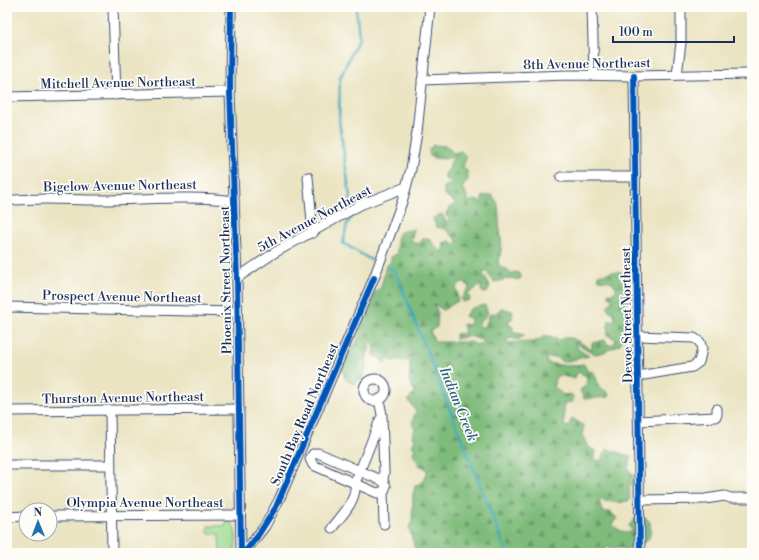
<svg xmlns="http://www.w3.org/2000/svg" width="759" height="560" viewBox="0 0 759 560" font-family="'Libre Bodoni',serif">
<style>
.green{fill:#9fdd92;stroke:#5d8678}
.forest{fill:url(#forest-firs);stroke:#4d766d}
.lines{fill:none;stroke-linecap:round;stroke-linejoin:round}
.stream{stroke:#3daabc;stroke-width:2.5}
.minor-casing{stroke:#3a4a6d;stroke-width:11}
.minor{stroke:#fff;stroke-width:9}
.cycleway-casing{stroke:#fdfcf7;stroke-width:8}
.cycleway{stroke:#0057b8;stroke-width:6}
.labels{text-anchor:middle;stroke-width:3.5;stroke-linejoin:round;paint-order:stroke}
.street-label{font-size:13px;fill:#1b2f5e;stroke:#fdfcf7}
.water-label{font-size:14px;font-style:italic;fill:#296084;stroke:#fdfcf7}
</style>
<defs>
<pattern id="forest-firs" width="22" height="20" patternUnits="userSpaceOnUse"><rect width="22" height="20" fill="#7fbc7c"/><path d="M5 1l3.5 6h-7zM16 11l3.5 6h-7z" fill="#679969"/></pattern>
</defs>
<rect width="100%" height="100%" fill="#fdfcf7"/>
<filter id="ink" filterUnits="userSpaceOnUse"><feTurbulence type="fractalNoise" baseFrequency=".025" numOctaves="2"/><feDisplacementMap in="SourceGraphic" scale="8" xChannelSelector="R" yChannelSelector="G"/><feConvolveMatrix kernelMatrix="1 2 1 2 8 2 1 2 1" color-interpolation-filters="sRGB"/></filter>
<filter id="wash" filterUnits="userSpaceOnUse"><feTurbulence type="fractalNoise" baseFrequency=".012" numOctaves="4" result="noise"/><feDisplacementMap in="SourceGraphic" scale="16" xChannelSelector="R" yChannelSelector="G"/><feGaussianBlur stdDeviation="0.9" result="paint"/><feColorMatrix in="noise" values="0 0 0 0 0 0 0 0 0 0 0 0 0 0 0 0 0 1.4 0 .05"/><feComposite in="paint" operator="in"/></filter>
<g filter="url(#wash)">
<rect width="100%" height="100%" fill="#ebe4c3"/>
<path class="green" d="M227 520C238 523 237 544 234 553H220L219 534 208 533V526H225Z"/>
<path class="forest" d="M433 145 447 146 453 153 461 151 466 157 463 167 467 171 468 179 462 188 465 192 469 202 475 200 481 202 483 196 492 195C500 205 498 206 499 218 499 236 505 243 498 262L501 268 507 269 509 273 518 272 521 278 518 280 512 278 494 282 485 270 483 275 490 285 487 293 482 292 480 284 479 286 468 294 470 300 462 302 461 299 470 286 462 282 456 287 458 301 443 310 434 304 438 313 437 327 430 331 435 342H471L477 345 483 344 484 341 469 336 455 339 456 334 465 333 463 324 468 325 472 319 465 316C470 307 475 307 485 305L488 313 478 325 484 328 490 314 496 313 501 308 513 311 512 319 509 320 508 324 513 327 512 332 525 335 518 340 511 338 505 341 507 343 534 342 546 336 552 338 556 337 559 340C572 333 581 344 592 350V343L605 340 608 345 614 344 616 339 607 335 609 320 615 321 614 313 610 311 607 307 613 300 607 294 616 292V287L611 281 599 280 598 275 612 272 629 273 628 282 630 289 626 302 627 324 626 335 619 345 604 352 595 354 574 342 579 350 589 356 563 362 556 357 545 358 548 363 567 366 584 364 587 371 594 372 599 386 608 393 609 397 584 399 580 390 586 386 587 376 577 372 575 379 559 375 555 378 554 386 563 395 570 394 573 396V402L564 403V425L568 427 572 418 584 426 582 435 588 447 596 452 593 459 600 461 607 449C617 451 623 455 632 456L628 468 633 475 634 484 629 487 630 500 619 503 599 500 602 512H610L617 518 612 524C619 531 623 533 633 532L629 526 635 518 642 521 645 518 650 522C652 549 644 538 628 549L606 547 603 553H419L415 550 409 527 412 524 413 494 415 486 422 482 427 474V469L419 465 413 453 415 449 412 446 415 440 412 437 415 429 412 423 416 411 408 400 415 392 409 380C410 376 410 361 410 355L408 360 395 362 388 359 385 364 381 359 374 355 375 348 372 341 369 344V351L367 354 366 368 362 379 353 384 345 379 340 363 344 354 356 344 362 327V318C370 313 373 303 374 293L381 287C382 280 385 275 385 268L391 261V257L397 254V239L400 232 414 229 411 241 417 244 420 243 424 238 430 240 441 252 444 248 443 243 450 241 456 245 457 240 445 229 436 227 433 218 442 214 446 222 450 221 446 215 447 211 455 203 444 194V187L454 182 445 179V172L450 170 449 166 453 158 449 156 446 159 434 158 430 156 429 150Z"/>
<g class="lines">
<g class="stream">
<polyline points="351,204 339,120 340,78 359,37 356,7"/>
<polyline points="355,213 347,224 343,243 371,260"/>
<polyline points="388,266 396,273 507,553"/>
</g>
</g>
</g>
<g filter="url(#ink)">
<g class="lines">
<g class="minor-casing">
<g id="minor">
<polyline points="113,7 116,95"/>
<polyline points="231,7 230,92 237,278 241,553"/>
<polyline points="592,7 594,75"/>
<polyline points="677,75 681,43 681,7"/>
<polyline points="634,76 640,553"/>
<polyline points="422,80 569,75 634,76 752,74"/>
<polyline points="7,97 230,92"/>
<polyline points="308,177 313,233"/>
<polyline points="561,177 635,177"/>
<path d="M7 201C38 197 68 200 99 200 144 200 189 195 234 201"/>
<polyline points="237,278 274,253 360,205 406,187"/>
<polyline points="7,307 237,312"/>
<polyline points="637,336 694,338 700,342 702,349 699,362 692,367 638,376"/>
<circle cx="375" cy="390" r="11"/>
<polyline points="379,399 382,415 384,472 383,481 386,486 384,491 377,493 313,465 310,459 313,454 318,453 383,481"/>
<polyline points="110,410 112,553"/>
<polyline points="7,411 239,409"/>
<polyline points="639,421 715,417 717,415 717,409"/>
<polyline points="7,465 110,465"/>
<polyline points="383,492 384,524"/>
<polyline points="639,500 705,499 725,496 730,498 752,498"/>
<polyline points="50,516 240,515"/>
<polyline points="7,517 26,516"/>
<path d="M332 528C342 515 357 501 355 483L380 420"/>
<polyline points="244,553 265,526 279,500 374,278 402,202 411,169 417,132 430,7"/>
</g>
</g>
<use href="#minor" class="minor"/>
<g class="cycleway-casing">
<g id="cycleway">
<polyline points="231,7 230,92 237,278 241,553"/>
<polyline points="634,76 640,553"/>
<polyline points="244,553 257,537 276,507 374,278"/>
</g>
</g>
<use href="#cycleway" class="cycleway"/>
</g>
</g>
<g class="labels">
<g class="street-label">
<text transform="translate(587 63) rotate(-1)" y="5">8th Avenue Northeast</text>
<text transform="translate(118 82) rotate(-1)" y="5">Mitchell Avenue Northeast</text>
<text transform="translate(120 185) rotate(-1)" y="5">Bigelow Avenue Northeast</text>
<text transform="translate(314 218) rotate(-28)" y="5">5th Avenue Northeast</text>
<text transform="translate(225 280) rotate(-91)" y="5">Phoenix Street Northeast</text>
<text transform="translate(122 296) rotate(1)" y="5">Prospect Avenue Northeast</text>
<text transform="translate(626 315) rotate(-91)" y="5">Devoe Street Northeast</text>
<text transform="translate(123 397) rotate(-1)" y="5">Thurston Avenue Northeast</text>
<text transform="translate(304 414) rotate(-67)" y="5">South Bay Road Northeast</text>
<text x="145" y="507">Olympia Avenue Northeast</text>
</g>
<g class="water-label">
<text transform="translate(459 404) rotate(68)" y="5">Indian Creek</text>
</g>
</g>
<rect width="759" height="560" fill="none" stroke="#fdfcf7" stroke-width="24"/>
<g transform="translate(38 522) rotate(359)"><circle r="19" fill="#fdfcf7" stroke="#a3aaba"/>
<path d="M0-3L7 15L0 10L-7 15Z" fill="#1f6fb2"/>
<text y="-6" font-size="11" font-weight="bold" text-anchor="middle" fill="#1b2f5e">N</text>
</g>
<path d="M613 36v6h121v-6" fill="none" stroke="#1b2f5e" stroke-width="2"/>
<text x="619" y="36" font-size="12" fill="#1b2f5e" stroke="#fdfcf7" stroke-width="3" paint-order="stroke">100 m</text>
</svg>
